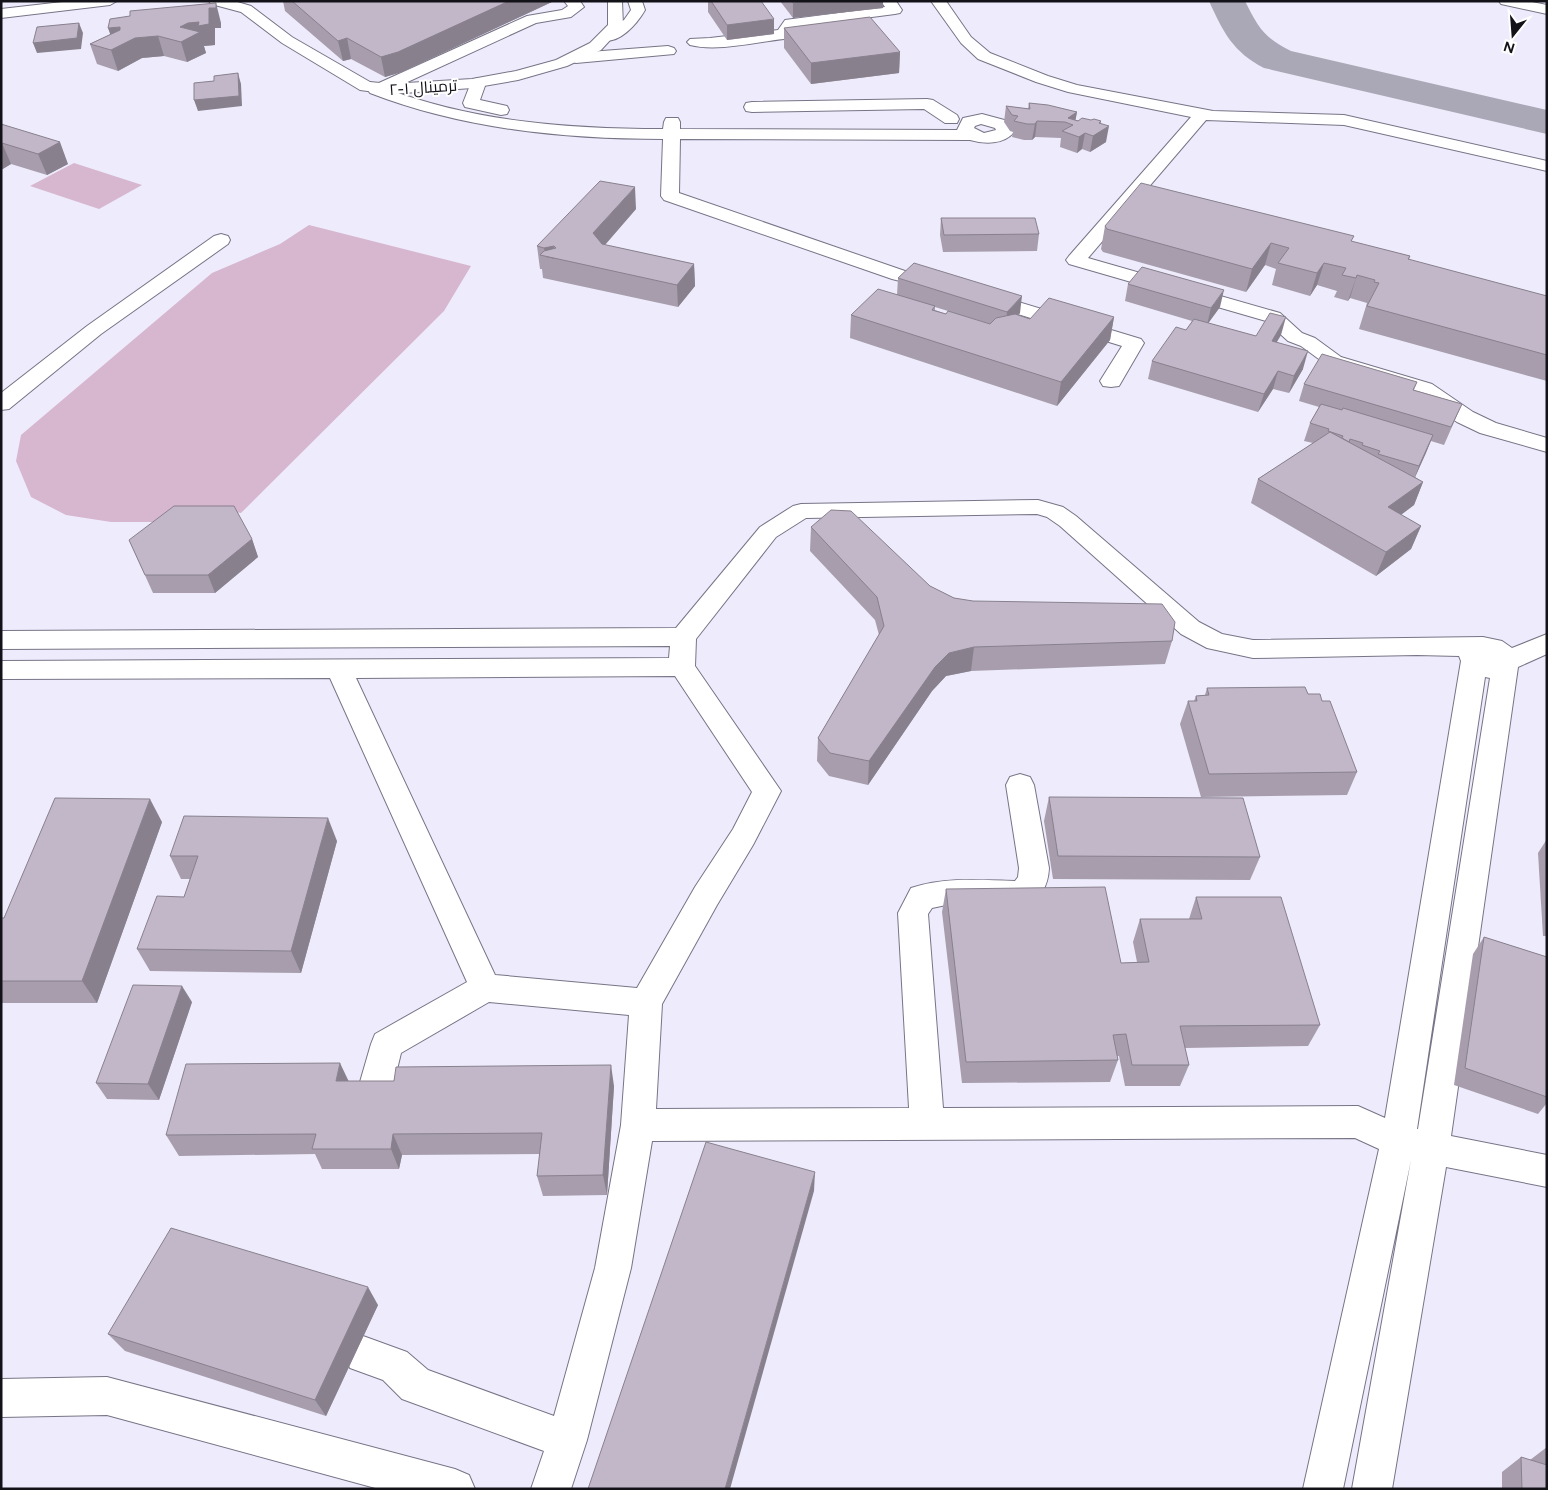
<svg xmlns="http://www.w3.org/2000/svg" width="1548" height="1490" viewBox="0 0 1548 1490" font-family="Figtree,Cairo,sans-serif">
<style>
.green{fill:#d7b6d0}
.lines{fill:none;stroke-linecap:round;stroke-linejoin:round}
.taxiway{fill:#aaa8b6;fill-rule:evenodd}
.minor-casing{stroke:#767486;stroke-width:2}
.major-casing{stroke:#767486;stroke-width:2}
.minor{fill:#fff;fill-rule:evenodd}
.major{fill:#fff;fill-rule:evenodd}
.wall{fill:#a79dad;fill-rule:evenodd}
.shaded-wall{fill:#88808d}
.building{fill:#c2b7c9;stroke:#88808d}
.labels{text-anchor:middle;stroke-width:4;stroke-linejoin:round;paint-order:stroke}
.far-street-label{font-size:16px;fill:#131219;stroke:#fff}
</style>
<rect width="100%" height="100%" fill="#eeecfc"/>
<g class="green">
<polygon points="74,163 142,185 99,209 30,186"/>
<polygon points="309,225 471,266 444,311 241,513 215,508 161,522 111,522 66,515 31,497 16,461 21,435 212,273 280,244"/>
</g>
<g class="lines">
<path class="taxiway" d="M1209 1H1245C1258 27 1264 38 1291 51L1547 110V134L1264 68C1233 52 1223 32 1209 1Z"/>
<g class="minor-casing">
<g id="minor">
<path d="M564 1H580L584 7 571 17 536 23 390 90C476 122 572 129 663 129L664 122 666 118H678L680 122V129L957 130 963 118 982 114 1008 121 1014 132C1004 145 984 144 970 140L680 139 679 193 905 271 943 280 946 284 943 288 936 290 892 279 664 200 661 196 663 139C564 139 463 129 370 93L368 90 370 87 527 16 562 10 568 6ZM981 124 995 128 996 130 984 133 974 128 975 126Z"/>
<path d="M628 1H642L645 10C637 24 619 45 601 40L598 37 601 34 624 20 631 10Z"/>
<path d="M881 1H896L902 10 900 13 895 14 795 27 789 37 784 39C756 42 717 52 690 45L687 42 690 39 710 38 778 30 785 20 885 7Z"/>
<polygon points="931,1 946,1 971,37 990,53 1048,76 1077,85 1213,111 1344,115 1547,161 1547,171 1344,125 1206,120 1088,258 1280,313 1302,333 1315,338 1341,357 1432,384 1473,412 1496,423 1547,438 1547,452 1480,433 1457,422 1416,394 1327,365 1301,346 1288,341 1266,321 1069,264 1066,260 1069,256 1191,117 1068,92 1036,82 978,59 961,43"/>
<polygon points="1499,1 1527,1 1547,5 1547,14 1501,4"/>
<polygon points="668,46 674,48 676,51 674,54 576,63 570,61 568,58 570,55 576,53"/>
<polygon points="478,78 484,80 486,83 480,100 507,106 509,110 507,114 501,115 465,107 463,103 472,80"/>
<polygon points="927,99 933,100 957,115 959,119 957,123 945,123 924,109 752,112 746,111 744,107 746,103 752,102"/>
<polygon points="221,234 228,236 230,240 228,244 101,334 9,409 1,410 1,393 87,326 214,236"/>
<polygon points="985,292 1141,339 1144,343 1119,386 1111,387 1103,386 1100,381 1122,346 978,302 975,298 978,294"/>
<path d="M1038 500 1063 507 1076 516 1199 622 1222 634 1253 640 1483 637 1502 641 1512 648 1547 634V654L1518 667 1451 1136 1547 1155V1187L1446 1167 1392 1489H1352L1411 1160 1343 1489H1303L1379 1149 1355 1138 652 1141 631 1268 587 1440 571 1489H531L544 1451 402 1399 383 1380 350 1368 344 1355 350 1342 363 1336 407 1352 428 1370 554 1416 595 1268 621 1125 629 1015 489 1002 401 1053 394 1082 389 1093 377 1097 365 1093 360 1082 371 1044 375 1034 467 982 330 678 1 679V661L669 658 670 646 1 649V631L676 628 760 527 793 506 801 504ZM1037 514 1047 517 1060 526 1181 634 1207 648 1253 658 1417 655 1459 656 1461 661 1385 1118 1358 1106 943 1108 928 914 932 908 951 904 1022 905C1041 899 1048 887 1049 868L1034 785 1030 777 1020 774 1010 777 1006 785 1019 868 1018 877 1015 881C980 880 945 877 911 888L898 913 909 1108 656 1109 662 1004 717 905 753 845 781 791 695 666 696 639 776 537 806 518ZM675 676 752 792 733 829 695 887 637 988 495 975 356 678ZM1485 677 1490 678 1418 1129H1417Z"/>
<polygon points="107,1377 455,1469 469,1475 475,1489 379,1489 107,1415 1,1417 1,1379"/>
</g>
</g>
<g class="major-casing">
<g id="major">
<polygon points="71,1 117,1 110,5 1,18 1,9"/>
<polygon points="209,1 234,1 251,6 292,37 370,82 390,84 472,79 516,71 556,60 590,43 608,25 608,1 622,1 623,26 601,50 567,66 518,80 472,88 390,94 360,90 282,43 241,12 211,4"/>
</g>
</g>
<use href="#minor" class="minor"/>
<use href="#major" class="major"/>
</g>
<g class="wall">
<polygon points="283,1 554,1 402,72 385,77 351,59 343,61 285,11"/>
<polygon points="708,1 761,1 774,34 727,40 708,12"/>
<polygon points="780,1 883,1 883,8 793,18"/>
<polygon points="221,23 221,28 215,28 215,45 204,46 203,43 206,53 187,62 164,56 142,58 118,71 97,64 90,44 111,34 108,28"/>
<polygon points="784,28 900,52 899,73 811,84 784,48"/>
<polygon points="1029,103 1077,112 1075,120 1101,124 1106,142 1090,152 1082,149 1077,153 1060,147 1061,138 1035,137 1032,140 1024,140 1012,137 1013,132 1010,131 1004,122 1006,106 1028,109"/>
<polygon points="1,124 68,164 47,175 11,164 1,170"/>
<polygon points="636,209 605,245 694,264 695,286 678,307 543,278 542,269 540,269 537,246"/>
<polygon points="941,218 1039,234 1037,251 943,252 940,235"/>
<polygon points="1105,226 1353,242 1410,256 1409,260 1547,296 1547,381 1359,329 1367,303 1350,298 1348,301 1334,297 1337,291 1317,285 1310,296 1272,285 1276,269 1265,265 1246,292 1103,252 1101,249"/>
<path d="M898 278 1020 313 1018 315 1030 319 1114 317 1110 340 1057 406 850 338 851 315 897 295ZM935 307 990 324 946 314 935 310Z"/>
<polygon points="1128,284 1220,307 1208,323 1256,336 1281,335 1276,342 1303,369 1289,393 1273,389 1258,412 1148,379 1152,361 1186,330 1192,321 1125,301"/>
<polygon points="1417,382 1414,390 1462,404 1444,445 1431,441 1415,477 1423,482 1414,505 1401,515 1421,526 1411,549 1376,576 1251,503 1258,479 1313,443 1304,441 1310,423 1319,407 1299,401 1304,384"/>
<polygon points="811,527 954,598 1172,641 1165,664 971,671 946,676 932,691 868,785 829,776 817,761 818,738 879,635 875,620 810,551"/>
<polygon points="252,539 258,557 215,593 153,593 129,540"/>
<polygon points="1207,688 1308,694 1322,701 1357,772 1347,795 1201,797 1180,724 1188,701 1194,701 1196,696 1205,695"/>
<polygon points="1049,797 1260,857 1250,880 1053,879 1044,821"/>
<polygon points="162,822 97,1003 1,1003 1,918 4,918"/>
<polygon points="1547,839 1547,936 1543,936 1538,853"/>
<polygon points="337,841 301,973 150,971 137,949 184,897 190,879 181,879 170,856"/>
<polygon points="946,889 1121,963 1137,962 1133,942 1140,919 1189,919 1196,897 1320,1025 1308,1046 1185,1048 1189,1065 1180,1086 1125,1086 1119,1056 1117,1056 1118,1060 1110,1082 962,1083 942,912"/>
<polygon points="1484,937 1547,957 1547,1103 1538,1114 1454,1085 1473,954"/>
<polygon points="192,1002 159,1100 107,1099 96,1083"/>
<polygon points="348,1081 614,1086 607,1195 543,1196 537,1176 540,1154 402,1155 399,1169 322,1169 315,1154 179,1156 166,1135"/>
<polygon points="378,1305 326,1416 125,1351 108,1334"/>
<polygon points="1547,1447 1547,1489 1502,1489 1502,1472 1521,1457 1530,1460"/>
</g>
<g class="shaded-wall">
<polygon points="509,1 554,1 402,72 385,77 381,57"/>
<polygon points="791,1 883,1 883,8 793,18 793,3"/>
<polygon points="216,3 221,23 221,28 215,28 215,45 204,46 203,43 206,53 187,62 181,42 180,27"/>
<polygon points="774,19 774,34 727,40 727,25"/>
<polygon points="79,23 83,33 81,49 37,53 33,43"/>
<polygon points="120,27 135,38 158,36 164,56 142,58 118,71 111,50 115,48 108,28"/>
<polygon points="347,38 351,59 343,61 338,41"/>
<polygon points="900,52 899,73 811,84 811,63"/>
<polygon points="238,73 241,84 242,106 198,111 194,100"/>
<polygon points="1077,112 1074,128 1068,118"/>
<polygon points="1037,121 1035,137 1032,140 1035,124"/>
<polygon points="1101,121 1099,132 1109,126 1106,142 1090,152 1093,136 1099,123"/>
<polygon points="1085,133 1082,149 1077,153 1079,137"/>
<polygon points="60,142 68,164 47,175 38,154"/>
<polygon points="1,143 2,143 11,164 1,170"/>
<polygon points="635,187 636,209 596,255 593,233"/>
<polygon points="1271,243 1265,265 1246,292 1252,269"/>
<polygon points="554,246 555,259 546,257 544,248"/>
<polygon points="1324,263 1317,285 1310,296 1317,273"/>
<polygon points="694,264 695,286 678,307 677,285"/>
<polygon points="1357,275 1350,298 1348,301 1356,278"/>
<polygon points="1224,290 1220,307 1207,325 1211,308"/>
<polygon points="1022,296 1020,313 1005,329 1007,312"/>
<polygon points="1114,317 1110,340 1057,406 1061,382"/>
<polygon points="1286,317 1281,335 1267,359 1272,341"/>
<polygon points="1308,351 1303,369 1289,393 1294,376"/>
<polygon points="1278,371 1273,389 1258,412 1264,394"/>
<polygon points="1433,435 1426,453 1412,484 1419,466"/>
<polygon points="1423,482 1414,505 1379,531 1388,507"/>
<polygon points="1421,526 1411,549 1376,576 1386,552"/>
<polygon points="252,539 258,557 215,593 208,575"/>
<polygon points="974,647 971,671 946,676 932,691 868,785 869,761 935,667 949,653"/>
<polygon points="150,799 162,822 97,1003 82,981"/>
<polygon points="328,818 337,841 301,973 291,951"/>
<polygon points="182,986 192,1002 159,1100 148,1084"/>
<polygon points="340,1063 350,1084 336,1081"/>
<polygon points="611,1065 614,1086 607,1195 603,1175"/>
<polygon points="393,1134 402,1155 399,1169 391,1149"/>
<polygon points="815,1172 814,1191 730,1489 725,1489"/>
<polygon points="368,1287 378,1305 326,1416 315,1400"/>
</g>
<g class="building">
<polygon points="292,1 509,1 398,52 381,57 347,38 338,41"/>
<polygon points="711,1 761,1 774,19 727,25"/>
<polygon points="791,1 811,1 793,3"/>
<polygon points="216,3 216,8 209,8 209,24 198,26 199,22 188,23 180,27 200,32 181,42 158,36 135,38 111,50 90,44 120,30 120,27 108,28 110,19 130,16 130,11"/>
<polygon points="870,17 900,52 811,63 784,28"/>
<polygon points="79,23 77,38 33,43 37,27"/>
<polygon points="238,73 239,96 194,100 194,83 214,81 214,76"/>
<polygon points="1029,103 1048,105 1077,112 1068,118 1078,121 1082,118 1091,120 1094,119 1101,121 1099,123 1109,126 1093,136 1085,133 1079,137 1062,131 1073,125 1065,122 1037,121 1035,124 1027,124 1014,121 1018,116 1012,115 1006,106 1030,109"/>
<polygon points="1,124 60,142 38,154 2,143 1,143"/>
<polygon points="600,181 635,187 593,233 602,244 694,264 677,285 540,255 544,251 556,248 554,246 544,248 537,246"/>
<polygon points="1141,183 1354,236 1351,241 1410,256 1408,259 1547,296 1547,355 1367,306 1379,283 1374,282 1375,280 1357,275 1356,278 1342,275 1346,268 1324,263 1317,273 1278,263 1289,248 1271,243 1252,269 1107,229 1105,226"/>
<polygon points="941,218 1035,218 1039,234 944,235"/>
<polygon points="914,263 1022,296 1007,312 898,278"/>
<polygon points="1142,267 1224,290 1211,308 1128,284"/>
<polygon points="878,289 935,306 932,310 946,314 948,311 990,324 996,318 1015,314 1030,319 1049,298 1114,317 1061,382 851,315"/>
<polygon points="1270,313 1286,317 1272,341 1308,351 1294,376 1278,371 1264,394 1152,361 1176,327 1186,330 1194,319 1256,336"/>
<polygon points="1322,354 1417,382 1413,390 1462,404 1451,427 1304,384"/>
<polygon points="1321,404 1342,410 1343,408 1433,435 1419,466 1378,454 1380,451 1362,445 1363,443 1350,439 1349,442 1342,438 1343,436 1328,431 1329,429 1310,423"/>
<polygon points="1330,432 1423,482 1388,507 1421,526 1386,552 1258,479"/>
<polygon points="174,506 234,506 252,539 208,575 145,575 129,540"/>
<polygon points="831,510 851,511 930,586 954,598 973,601 1162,604 1175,622 1172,641 974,647 949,653 935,667 869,761 830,753 818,738 884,626 877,597 811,527"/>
<polygon points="1305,687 1308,694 1320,694 1322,701 1330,701 1357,772 1209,774 1188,701 1197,701 1196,696 1209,695 1207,688"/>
<polygon points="1049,797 1243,798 1260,857 1058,856"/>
<polygon points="55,798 150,799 82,981 1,981 1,918 4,918"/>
<polygon points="184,816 328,818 291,951 137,949 157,896 184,897 198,856 170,856"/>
<polygon points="1105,887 1121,963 1149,962 1140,919 1202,919 1196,897 1281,897 1320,1025 1180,1026 1189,1065 1132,1065 1126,1034 1113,1035 1118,1060 966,1062 946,889"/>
<polygon points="1484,937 1547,957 1547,1097 1465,1068"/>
<polygon points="133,985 182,986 148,1084 96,1083"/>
<polygon points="340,1063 336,1081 394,1081 396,1067 611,1065 603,1175 537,1176 542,1133 393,1134 391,1149 312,1149 316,1134 166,1135 186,1064"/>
<polygon points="706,1142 815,1172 725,1489 588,1489"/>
<polygon points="171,1228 368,1287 315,1400 108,1334"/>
<polygon points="1521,1457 1547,1465 1547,1489 1522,1489"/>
</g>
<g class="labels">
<g class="far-street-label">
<text transform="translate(423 87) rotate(-4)" y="6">ترمینال ۱-۲</text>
</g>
</g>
<rect width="1548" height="1490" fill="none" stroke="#131219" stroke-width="5"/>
<g transform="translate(1513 35) rotate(197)" stroke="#ffffff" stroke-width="4" paint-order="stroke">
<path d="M0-4L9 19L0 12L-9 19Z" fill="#131219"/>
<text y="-8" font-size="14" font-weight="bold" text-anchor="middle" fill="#131219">N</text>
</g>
</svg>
